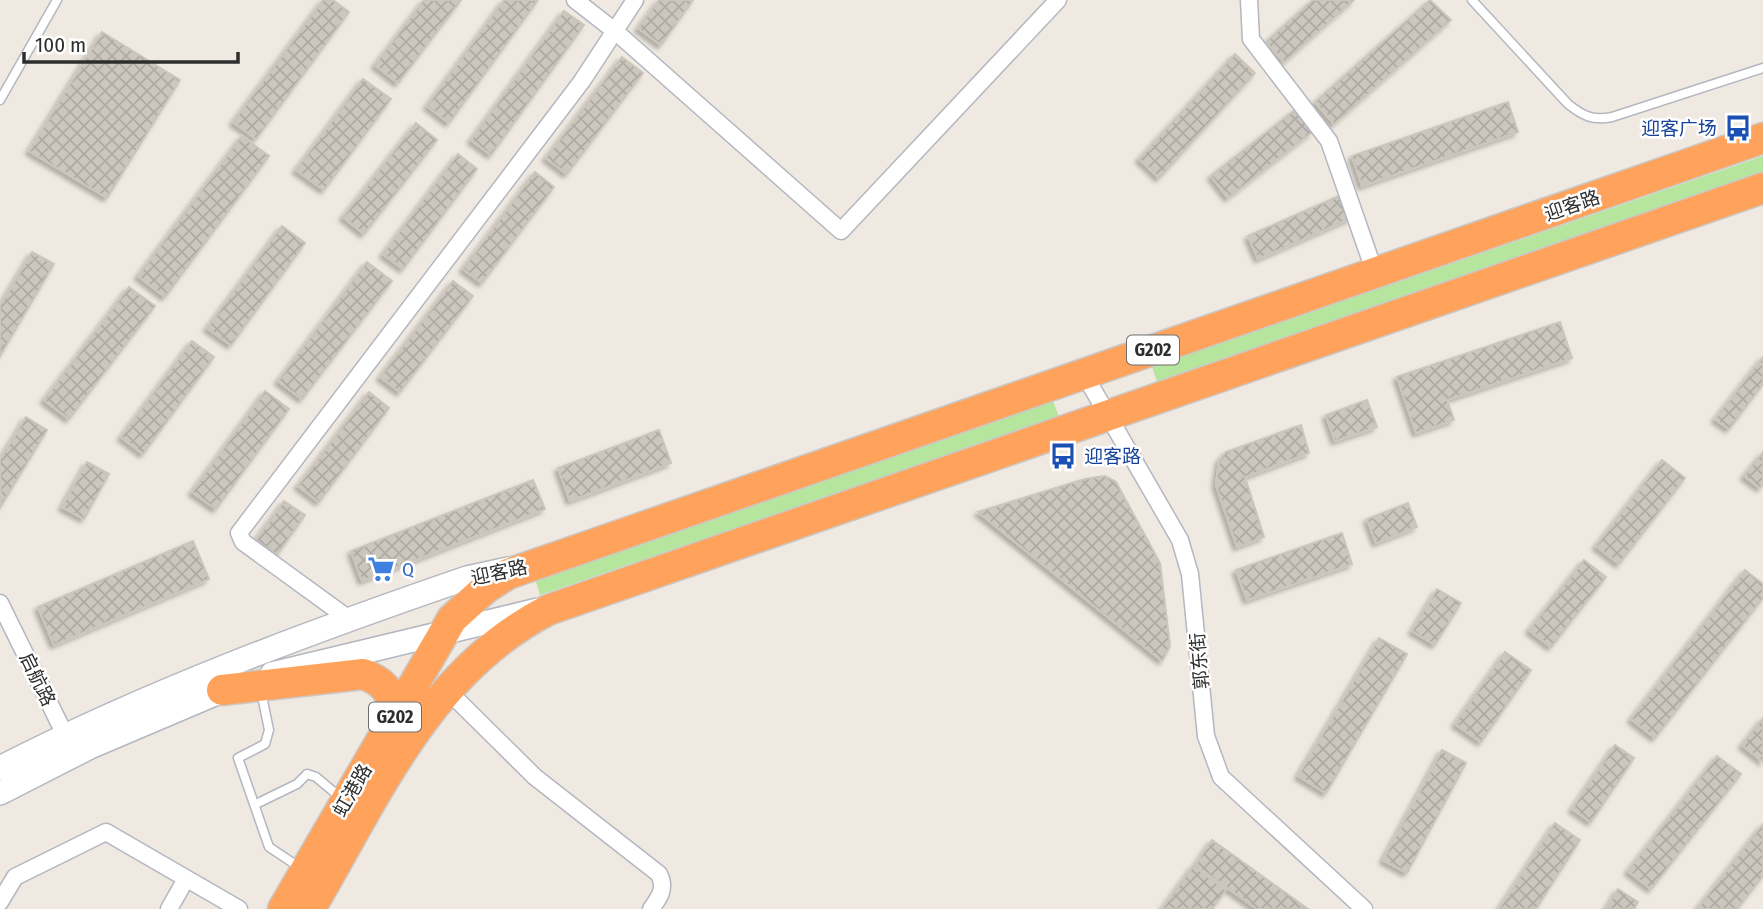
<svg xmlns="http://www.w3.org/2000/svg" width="1763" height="909" viewBox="0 0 1763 909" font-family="'Fira Sans Condensed','Noto Sans SC',sans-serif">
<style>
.grass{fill:#b6e59e}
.building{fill:url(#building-cross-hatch);stroke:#cbc5ba;stroke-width:2;filter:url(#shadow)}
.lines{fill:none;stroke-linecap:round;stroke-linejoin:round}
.lane-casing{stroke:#b4b7c1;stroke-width:11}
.street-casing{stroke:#b4b7c1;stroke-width:19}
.secondary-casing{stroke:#b4b7c1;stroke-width:26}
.highway-casing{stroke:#c9c9c9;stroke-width:33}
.lane{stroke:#fff;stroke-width:8}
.street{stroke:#fff;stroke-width:16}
.secondary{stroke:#fff;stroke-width:23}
.highway{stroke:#ffa35c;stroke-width:30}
.labels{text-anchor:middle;stroke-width:5;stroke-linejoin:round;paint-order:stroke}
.shield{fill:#fff;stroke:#6d6d6d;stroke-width:2}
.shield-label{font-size:18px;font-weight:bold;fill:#2e2e2e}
.transit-label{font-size:19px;fill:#164399;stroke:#fff;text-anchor:end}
.street-label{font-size:19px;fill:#2e2e2e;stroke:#fff}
.shop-label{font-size:19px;fill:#366cbe;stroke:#fff;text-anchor:start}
</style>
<defs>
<pattern id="building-cross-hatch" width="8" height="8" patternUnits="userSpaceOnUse" patternTransform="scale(1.75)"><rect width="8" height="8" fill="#cbc7bf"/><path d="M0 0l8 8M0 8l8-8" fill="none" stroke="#afaba4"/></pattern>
<filter id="shadow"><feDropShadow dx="-3.5" dy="3.5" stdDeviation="2" flood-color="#0004"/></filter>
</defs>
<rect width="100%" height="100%" fill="#efe9e1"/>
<g class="grass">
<polygon points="1763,156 1763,172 1157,382 1152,367"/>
<polygon points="1053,401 1059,417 540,595 535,579"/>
</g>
<g class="building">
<polygon points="323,0 333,0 349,12 256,139 233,122"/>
<polygon points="424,0 461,0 398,83 375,65"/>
<polygon points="504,0 538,0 449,123 427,106"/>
<polygon points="659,0 693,0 661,45 638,28"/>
<polygon points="1313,0 1354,0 1284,62 1266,42"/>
<polygon points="1430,0 1451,20 1334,124 1315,102"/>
<polygon points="564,11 584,25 491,155 471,140"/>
<polygon points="102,32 180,80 107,198 29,151"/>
<polygon points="1235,54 1255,73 1159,178 1139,159"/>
<polygon points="622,57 643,73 567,174 546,158"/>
<polygon points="363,79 391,99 324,190 296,170"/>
<polygon points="1508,102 1518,132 1362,186 1352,156"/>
<polygon points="1295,110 1312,132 1228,198 1211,176"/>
<polygon points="416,123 437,140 364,234 343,217"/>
<polygon points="242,136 269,156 165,297 138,276"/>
<polygon points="458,154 477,169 403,269 383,254"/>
<polygon points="535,172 554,187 482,283 463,269"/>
<polygon points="1341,195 1351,218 1258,259 1248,236"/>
<polygon points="282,226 305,243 231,345 207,328"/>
<polygon points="32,252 54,264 0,356 0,306"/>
<polygon points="367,262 392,281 302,399 278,381"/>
<polygon points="453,281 473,296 400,392 380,377"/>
<polygon points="129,287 155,306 69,419 44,400"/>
<polygon points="1560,322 1572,358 1447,400 1454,420 1416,433 1397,377"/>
<polygon points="192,341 214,357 143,454 121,437"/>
<polygon points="1763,357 1763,384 1729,429 1715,419"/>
<polygon points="265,391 289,409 216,509 192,492"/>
<polygon points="369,392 389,408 319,502 298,486"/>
<polygon points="1367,400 1377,427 1335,441 1326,415"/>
<polygon points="26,417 47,430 1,506 0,460"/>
<polygon points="1301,425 1309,453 1245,477 1264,537 1237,547 1216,485 1219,461 1226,452"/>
<polygon points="659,430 671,463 570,501 558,468"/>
<polygon points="1763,452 1763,484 1760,488 1744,476"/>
<polygon points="1662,460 1685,478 1619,564 1596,546"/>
<polygon points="87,462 109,474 84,519 62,507"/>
<polygon points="1105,476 1116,482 1160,563 1170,646 1162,661 978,512 1085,479"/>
<polygon points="533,480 545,509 362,581 351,551"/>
<polygon points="284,501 305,515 277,555 256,540"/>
<polygon points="1408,503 1417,527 1376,543 1367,519"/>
<polygon points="1342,533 1352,564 1247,600 1236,570"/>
<polygon points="193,541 209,579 54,645 38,607"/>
<polygon points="1584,560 1606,577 1551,647 1529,630"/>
<polygon points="1745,570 1763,584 1763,598 1655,738 1631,719"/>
<polygon points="1437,589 1461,603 1435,645 1412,631"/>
<polygon points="1379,638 1407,654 1326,793 1298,776"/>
<polygon points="1505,652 1531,670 1481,742 1455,724"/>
<polygon points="1763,718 1763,762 1742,745"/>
<polygon points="1615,745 1634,758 1591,822 1572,809"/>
<polygon points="1442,750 1466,763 1407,873 1383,860"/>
<polygon points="1717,756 1741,774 1651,889 1628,871"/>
<polygon points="1555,823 1580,840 1536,909 1499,909"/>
<polygon points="1763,824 1763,876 1737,909 1697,909"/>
<polygon points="1212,840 1308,909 1257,909 1195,865"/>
<polygon points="1193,866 1226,890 1212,909 1162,909"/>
<polygon points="1618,889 1638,902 1634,909 1606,909"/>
</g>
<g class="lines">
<g class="lane-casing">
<g id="lane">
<path d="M1472 0 1568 104C1583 116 1593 121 1612 117L1763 68"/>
<polyline points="0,100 57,0"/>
<polyline points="261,691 269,730 265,744 238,758 269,847 299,867"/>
<polyline points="256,804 297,784 307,774 316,777 341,798"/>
</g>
</g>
<g class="street-casing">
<g id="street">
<polyline points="575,0 616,32 841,231 1058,0"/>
<polyline points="1249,0 1251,39 1329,141 1375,273"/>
<polyline points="1084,374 1180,540 1190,574 1206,736 1221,777 1364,909"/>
<polyline points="0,603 69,743"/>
<polyline points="349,619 243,542 239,533 582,81 635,0"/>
<path d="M446 689 535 777 659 874C666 888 660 897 651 909"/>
<polyline points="0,902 15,877 106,832 239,909"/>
<polyline points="169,909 186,879"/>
</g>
</g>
<g class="secondary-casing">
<g id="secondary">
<polyline points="272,674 538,610"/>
<path d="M0 768C150 691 307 633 467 578L508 569"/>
<polyline points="0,793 90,747 236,685"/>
</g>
</g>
<g class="highway-casing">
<g id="highway">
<path d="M222 690 363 674C386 682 399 699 391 723"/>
<polyline points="283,909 452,619 486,588 508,574 1763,138"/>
<path d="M310 909C376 797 428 672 548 610L1763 188"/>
</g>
</g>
<use href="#lane" class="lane"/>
<use href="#street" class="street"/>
<use href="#secondary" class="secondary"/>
<use href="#highway" class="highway"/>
</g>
<defs>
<g id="bus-bare" transform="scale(2.1)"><path d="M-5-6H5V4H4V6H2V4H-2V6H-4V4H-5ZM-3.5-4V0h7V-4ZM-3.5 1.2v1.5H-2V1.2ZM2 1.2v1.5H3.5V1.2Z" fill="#1a4fb4" stroke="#fff" stroke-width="2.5" paint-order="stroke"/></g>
<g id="supermarket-bare" transform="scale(2.1)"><path d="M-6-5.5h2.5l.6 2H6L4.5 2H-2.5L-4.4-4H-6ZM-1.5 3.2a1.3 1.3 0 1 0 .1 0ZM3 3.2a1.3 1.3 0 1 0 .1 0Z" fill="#3f7fe0" stroke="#fff" stroke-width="2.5" paint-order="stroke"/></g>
</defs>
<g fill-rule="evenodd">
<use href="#bus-bare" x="1738" y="128"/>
<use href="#bus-bare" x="1063" y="456"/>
<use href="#supermarket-bare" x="381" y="569"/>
</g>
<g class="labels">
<g class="shield">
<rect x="1127" y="335.5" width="52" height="29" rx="5"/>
<rect x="369" y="702.5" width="52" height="29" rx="5"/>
</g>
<g class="shield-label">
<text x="1153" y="356">G202</text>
<text x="395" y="723">G202</text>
</g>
<g class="transit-label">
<text x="1717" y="135">迎客广场</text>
<text x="1084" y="463" text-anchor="start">迎客路</text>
</g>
<g class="street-label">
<text transform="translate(1572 205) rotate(-19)" y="7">迎客路</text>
<text transform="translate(499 572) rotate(-12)" y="7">迎客路</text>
<text transform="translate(1199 661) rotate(-95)" y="7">郭东街</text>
<text transform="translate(38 679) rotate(64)" y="7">启航路</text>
<text transform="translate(352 790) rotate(-60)" y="7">虹港路</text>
</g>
<g class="shop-label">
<text x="402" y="576">Q</text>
</g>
</g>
<path d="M24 52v10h214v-10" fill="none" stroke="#2e2e2e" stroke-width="3.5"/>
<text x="35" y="52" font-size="21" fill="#2e2e2e" stroke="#ffffff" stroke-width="5" paint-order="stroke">100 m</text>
</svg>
